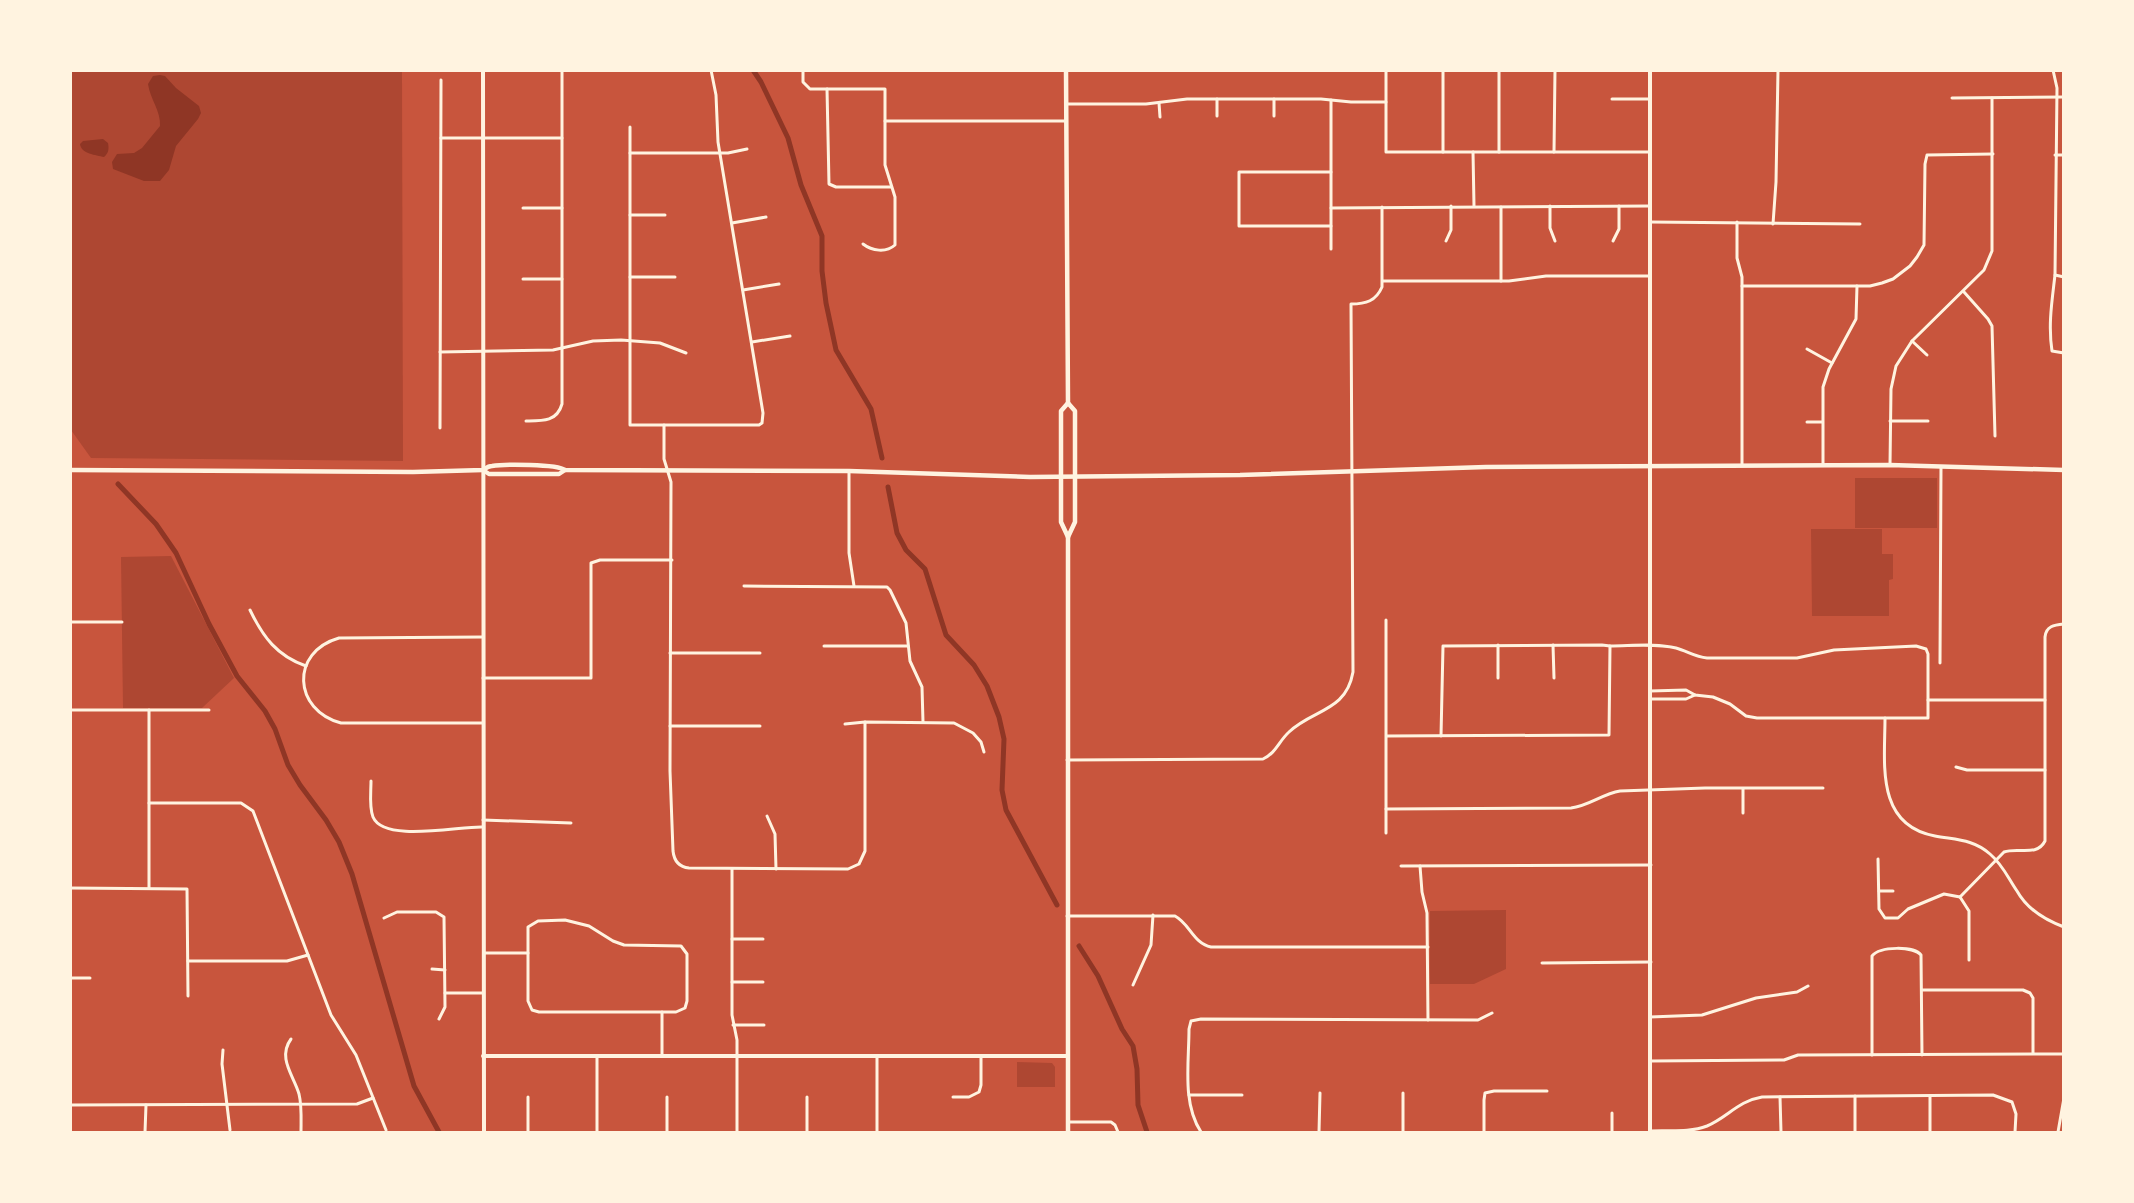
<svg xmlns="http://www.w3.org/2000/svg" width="2134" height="1203" viewBox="0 0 2134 1203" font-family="'PT Sans Narrow',sans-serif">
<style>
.green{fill:#ae4732}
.water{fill:#8f3625}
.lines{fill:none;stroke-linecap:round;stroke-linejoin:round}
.canal{stroke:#8f3625;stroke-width:5}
.minor{stroke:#fff3e0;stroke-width:3}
.tertiary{stroke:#fff3e0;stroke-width:4}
.primary{stroke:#fff3e0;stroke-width:4.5}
</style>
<rect width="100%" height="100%" fill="#c8553d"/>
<g class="green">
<polygon points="70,71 402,71 403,461 91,458 71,430"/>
<rect x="1855" y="478" width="82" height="50"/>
<polygon points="1811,529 1882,529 1882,554 1893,554 1893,579 1889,580 1889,616 1812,616"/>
<polygon points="171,556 234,678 202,708 123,708 121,557"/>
<polygon points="1506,910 1506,969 1474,984 1430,984 1430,911"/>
<polygon points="1017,1062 1052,1063 1055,1067 1055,1087 1017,1087"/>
</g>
<g class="water">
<path d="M160 75 165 76 176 88 199 106 201 113 198 119 176 146 169 170 160 181H144L113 169 112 162 117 154 134 153 142 148 160 126C161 111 150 99 148 84L153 76Z"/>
<path d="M103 139 108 143C109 148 109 153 104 157 96 155 81 154 80 144L83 141Z"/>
</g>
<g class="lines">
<g class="canal">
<polyline points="753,70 761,82 788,138 801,185 822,236 822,271 826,303 836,350 871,409 882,458"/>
<polyline points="118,484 156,524 176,553 209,624 237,676 265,711 275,729 288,765 300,785 326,820 339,842 352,874 414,1086 439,1132"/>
<polyline points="888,487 897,533 906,550 925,569 946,635 974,665 987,686 999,717 1004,739 1002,790 1006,810 1057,905"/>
<polyline points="1079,946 1098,976 1122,1029 1133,1046 1137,1069 1138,1105 1147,1132"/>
</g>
<g class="minor">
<path d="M803 70V82L810 89H885V165L895 197V245C886 253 872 251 863 244"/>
<polyline points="1386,70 1386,152 1650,152"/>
<polyline points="1443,70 1443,152"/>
<polyline points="1499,70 1499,152"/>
<path d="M2053 70 2057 88 2055 275C2052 301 2048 325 2052 351L2064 353"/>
<polyline points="827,89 829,184 836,187 891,187"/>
<polyline points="1952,98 2064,97"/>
<polyline points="1217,99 1217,116"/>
<polyline points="1274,99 1274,116"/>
<polyline points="1612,99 1650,99"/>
<polyline points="1159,103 1160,117"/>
<polyline points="1066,104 1146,104 1187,99 1321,99 1351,102 1386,102"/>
<polyline points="885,121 1066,121"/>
<polyline points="630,127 630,425 759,425 762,423 763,413 718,142 716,95 711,70"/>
<polyline points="441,138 562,138"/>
<polyline points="1473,152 1474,206"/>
<polyline points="1554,152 1555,70"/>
<polyline points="630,153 728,153 747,149"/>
<polyline points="2055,155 2064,155"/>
<polyline points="1331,172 1239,172 1239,226 1331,226"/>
<polyline points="1550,206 1550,228 1555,241"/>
<polyline points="1501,207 1501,281"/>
<polyline points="523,208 562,208"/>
<polyline points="1331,208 1650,206"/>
<polyline points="630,215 665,215"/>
<polyline points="1650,222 1860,224"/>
<polyline points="1737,222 1737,258 1742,277 1742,465"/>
<polyline points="732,223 766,217"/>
<polyline points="1773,224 1776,182 1778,70"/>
<polyline points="1446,241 1451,230 1451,206"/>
<polyline points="1613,241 1619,229 1619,206"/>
<polyline points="1331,249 1331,100"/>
<polyline points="2055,275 2064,277"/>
<polyline points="630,277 675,277"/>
<polyline points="523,279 562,279"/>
<polyline points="1383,281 1509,281 1546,276 1650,276"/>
<polyline points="1742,286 1870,286 1882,283 1893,279 1910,266 1917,257 1924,245 1925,164 1927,155 1993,154"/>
<polyline points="743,290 779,284"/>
<polyline points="1964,292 1988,319 1992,326 1995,436"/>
<polyline points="1912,341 1927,355"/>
<polyline points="752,342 790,336"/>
<polyline points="1807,349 1832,363"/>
<polyline points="440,352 553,350 593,341 621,340 660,343 686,353"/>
<path d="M526 421C542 421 557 422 562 404V70"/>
<polyline points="1890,421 1928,421"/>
<polyline points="1807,422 1822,422"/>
<path d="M664 425V459L671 482 670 771 673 851C674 860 679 867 689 868L848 869 859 864 865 851V722"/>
<polyline points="440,428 441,80"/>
<polyline points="1823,465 1823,387 1829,369 1856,319 1857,286"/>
<polyline points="1890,465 1891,389 1896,366 1912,341 1984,270 1992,251 1992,98"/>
<polyline points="849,471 849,553 854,586"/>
<polyline points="744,586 887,587 890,590 906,623 910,661 922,687 923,722"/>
<path d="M250 610C263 637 277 656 306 666"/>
<polyline points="1386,620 1386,833"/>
<polyline points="70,622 122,622"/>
<path d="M483 637 339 638C290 652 293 710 341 723H483"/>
<polyline points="1498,645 1498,678"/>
<polyline points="1553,645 1554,678"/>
<polyline points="824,646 908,646"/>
<polyline points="670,653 760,653"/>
<polyline points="1940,663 1941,467"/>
<polyline points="483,678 591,678 591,563 600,560 672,560"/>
<polyline points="1650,699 1686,699 1695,695"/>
<polyline points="1928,700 2045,700"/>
<polyline points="70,710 209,710"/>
<polyline points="149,710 149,888"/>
<path d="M1885 718C1885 763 1875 825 1935 836 1956 840 1973 839 1990 854 2003 865 2008 878 2017 891 2027 909 2045 920 2064 927"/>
<polyline points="845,724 865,722 954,723 973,733 981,742 984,752"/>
<polyline points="670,726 760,726"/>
<polyline points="1387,736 1609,735 1610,646"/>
<path d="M1441 736 1443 646 1602 645 1610 646C1631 646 1656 643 1676 648 1687 651 1695 657 1707 658H1797L1834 650 1916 646 1926 649 1928 654V718H1757L1746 716 1730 704 1713 697 1695 695 1686 690 1650 691"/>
<path d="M1067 760 1263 759C1276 753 1279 741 1289 732 1313 709 1346 712 1353 672L1351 304C1366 304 1376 301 1382 287V207"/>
<polyline points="1956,767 1967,770 2045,770"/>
<path d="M371 781C371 792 369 807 373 817 384 843 459 826 483 827"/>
<polyline points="1743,789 1743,813"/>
<polyline points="149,803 241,803 253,811 331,1015 356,1055 386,1130"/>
<path d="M1386 809 1571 808C1589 806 1602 794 1620 791L1705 788H1823"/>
<polyline points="767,816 775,834 776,869"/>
<polyline points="483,820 571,823"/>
<polyline points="1878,859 1879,909 1885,918 1898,918 1908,909 1944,894 1960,897"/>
<polyline points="1401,866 1651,865"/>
<polyline points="1420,866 1422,892 1427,913 1428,1020"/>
<polyline points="732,869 732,1015 737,1040 737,1132"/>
<polyline points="70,888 187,889 188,996"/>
<polyline points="1879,891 1893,891"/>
<path d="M1960 897 2004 852C2018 847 2037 857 2045 841V637C2046 626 2054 625 2064 624"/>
<polyline points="1960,897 1969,911 1969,960"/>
<path d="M1067 916H1175C1190 924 1193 943 1211 947H1428"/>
<polyline points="384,918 397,912 436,912 444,917 445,1007 439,1019"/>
<polygon points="565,920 589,926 613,941 624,945 681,946 687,954 687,1001 685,1008 676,1012 539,1012 532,1010 528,1001 528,927 538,921"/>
<polyline points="732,939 763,939"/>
<polyline points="484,953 528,953"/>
<polyline points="188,961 287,961 308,955"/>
<polyline points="1542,963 1651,962"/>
<polyline points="432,969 445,970"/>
<polyline points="70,978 90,978"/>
<polyline points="732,982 763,982"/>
<polyline points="1133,985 1151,945 1153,915"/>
<polyline points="1922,990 2023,990 2030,993 2033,998 2033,1053"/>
<polyline points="445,993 483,993"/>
<polyline points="662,1012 662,1056"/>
<polyline points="1650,1017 1702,1015 1756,998 1797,992 1808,986"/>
<polyline points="733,1025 764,1025"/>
<path d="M291 1039C277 1058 294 1076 299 1094 302 1106 301 1120 301 1132"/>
<polyline points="223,1050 222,1064 230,1130"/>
<path d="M1872 1055V956C1880 946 1914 946 1921 955L1922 1055"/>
<polyline points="597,1056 597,1132"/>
<polyline points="877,1056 877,1132"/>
<polyline points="1650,1061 1784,1060 1798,1055 2064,1054"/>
<polyline points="1403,1093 1403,1132"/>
<polyline points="1189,1095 1242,1095"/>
<polyline points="1855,1096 1855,1132"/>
<polyline points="1930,1096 1930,1132"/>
<polyline points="528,1097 528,1132"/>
<polyline points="807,1097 807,1132"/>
<polyline points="953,1097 969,1097 979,1092 981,1085 981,1056"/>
<polyline points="1780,1097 1781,1132"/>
<polyline points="70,1105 357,1104 373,1098"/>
<polyline points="1612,1113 1612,1132"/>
<polyline points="1068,1122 1111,1122 1115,1125 1118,1132"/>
<path d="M1650 1131C1669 1130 1689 1133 1707 1126 1728 1117 1738 1101 1762 1097L1993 1095 2012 1102 2016 1114 2015 1132"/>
<polyline points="145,1132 146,1105"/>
<polyline points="667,1132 667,1097"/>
<path d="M1201 1132C1182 1103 1189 1063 1189 1029L1191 1021 1201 1019 1478 1020 1492 1013"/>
<polyline points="1319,1132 1320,1093"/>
<polyline points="1484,1132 1484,1100 1485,1093 1494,1091 1547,1091"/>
<polyline points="2058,1132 2064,1098"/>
</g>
<g class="tertiary">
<polyline points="483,70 484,1132"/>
<polyline points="1650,70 1650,1132"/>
<polyline points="483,1056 1068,1056"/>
</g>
<g class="primary">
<polyline points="1066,70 1068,403 1075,411 1075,522 1068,537"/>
<path d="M70 470 413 472 483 470C486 468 488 466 492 466 504 464 557 464 565 470L849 471 1030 477 1240 475 1486 467 1890 465 2064 470"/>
<polyline points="483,470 489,474 559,474 565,470"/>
<polyline points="1068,1132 1068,537 1061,522 1061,411 1068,403"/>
</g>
</g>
<rect width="2134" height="1203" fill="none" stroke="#fff3e0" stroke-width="144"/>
</svg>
